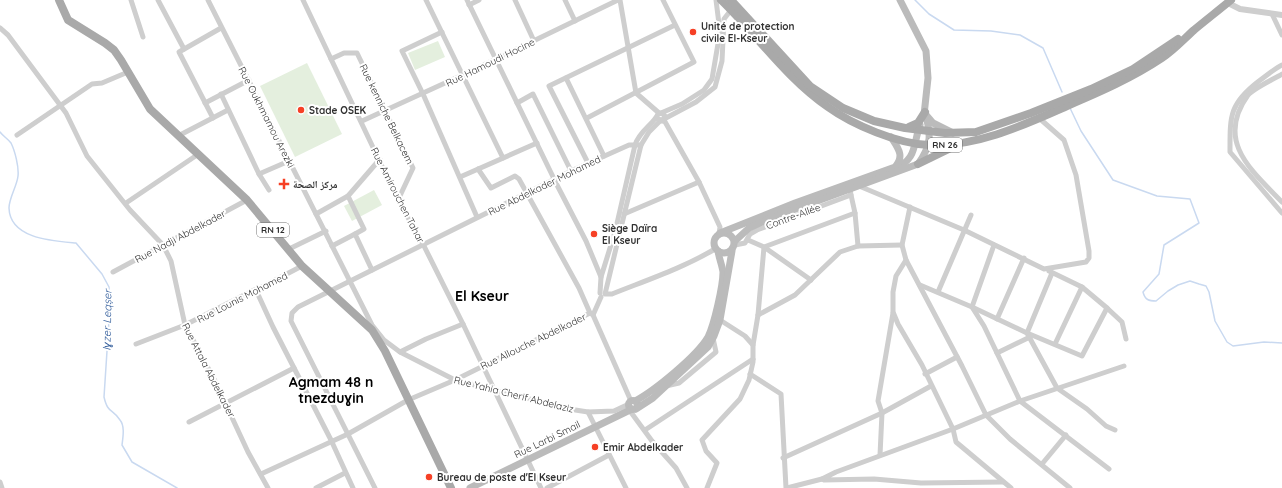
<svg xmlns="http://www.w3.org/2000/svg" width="1282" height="488" viewBox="0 0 1282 488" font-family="Quicksand,'Noto Naskh Arabic',sans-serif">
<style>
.green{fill:#e4efde}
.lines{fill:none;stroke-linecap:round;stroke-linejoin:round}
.stream{stroke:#c9d9f0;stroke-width:1.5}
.minor{stroke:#cecece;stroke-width:5}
.tertiary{stroke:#cecece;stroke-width:6}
.secondary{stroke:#bbb;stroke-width:7}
.primary{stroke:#a9a9a9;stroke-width:8}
.poi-dot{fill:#f64025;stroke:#fff;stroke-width:1.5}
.labels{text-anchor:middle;stroke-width:4;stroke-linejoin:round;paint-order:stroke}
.shield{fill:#fff;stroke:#6f6f6f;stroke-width:1}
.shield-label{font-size:9px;font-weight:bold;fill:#313131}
.poi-label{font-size:10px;font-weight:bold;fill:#313131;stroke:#fff;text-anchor:start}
.street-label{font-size:10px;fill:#313131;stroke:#fff}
.water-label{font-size:11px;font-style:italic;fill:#36609d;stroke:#fff}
.district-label{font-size:14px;font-weight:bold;fill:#000;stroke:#fff}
</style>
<rect width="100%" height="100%" fill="#fff"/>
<g class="green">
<polygon points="438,41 445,57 415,70 408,53"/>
<polygon points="307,63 342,134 295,157 260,86"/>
<polygon points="374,190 382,205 352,221 344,206"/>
</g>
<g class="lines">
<g class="stream">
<polyline points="915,0 929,14 954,30 991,31 1020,35 1043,48 1062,92"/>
<path d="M1070 108 1081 131 1113 180 1157 196 1190 199 1199 223 1164 245 1159 274 1143 292C1145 300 1149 301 1156 301L1168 291 1178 285 1190 281 1199 284 1206 286 1209 292 1215 321 1227 342 1233 346 1264 342 1282 343"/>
<path d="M0 132C3 136 8 139 11 143 15 151 19 167 18 176 17 186 9 198 9 208 10 239 53 241 76 243L102 274 109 287 110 305 104 397C108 414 112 408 120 420 125 426 123 437 122 445L132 462 177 488"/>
</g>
<g class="minor">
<polyline points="131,0 143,37"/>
<polyline points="158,0 184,49"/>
<polyline points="208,0 372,325 384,340 400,352 455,380 569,409 588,412 614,411 629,404"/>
<polyline points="303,0 398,200 423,244 463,324 541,488"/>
<polyline points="426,0 503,158"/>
<polyline points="467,0 557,185 586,241 601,277"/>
<polyline points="515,0 534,41"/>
<polyline points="565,0 575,21"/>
<polyline points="620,0 636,93 659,113"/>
<polyline points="469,5 479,0"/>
<polyline points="1272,14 1282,35"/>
<polyline points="0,28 8,35 66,113 87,156 130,210 163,245 171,261 185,325 215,381 248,452 268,488"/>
<polyline points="442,32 402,51 423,94 477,217"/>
<polyline points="331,59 344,53 357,53 413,168 398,200"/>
<path d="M1282 65C1274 69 1266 76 1259 81 1229 104 1230 116 1230 152L1282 213"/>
<path d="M1282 74C1274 79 1254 88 1248 95 1215 141 1251 170 1282 202"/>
<polyline points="566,78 604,156"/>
<polyline points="221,94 259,174 269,190"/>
<polyline points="205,103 249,80"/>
<polyline points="517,103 533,94 571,171"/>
<polyline points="661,113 682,104 704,90 712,79 720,32 716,0"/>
<polyline points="213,118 179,52 221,28"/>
<polyline points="587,118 694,62 663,0"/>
<polyline points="664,119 696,102 715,87 722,61 724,19 731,10"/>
<polyline points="664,120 699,182 720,227 719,234"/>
<polyline points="362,121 469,72 618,0"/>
<path d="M660 121 649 132 641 145 605 294H612C647 280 683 268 715 249"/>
<polyline points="17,135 92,84 102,83 128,72"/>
<polyline points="178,136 228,110"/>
<polyline points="588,163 549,86 675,25"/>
<polyline points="478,169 491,188 515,176 519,179 579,288 590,313"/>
<polyline points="259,174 289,161"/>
<polyline points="460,177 537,143"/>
<polyline points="859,186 964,230 1044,269 1086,262 1089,258 1089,251 1076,175 1064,140 1039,118"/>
<polyline points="851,195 855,213 858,246"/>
<polyline points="348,196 364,229 355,234 372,270"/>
<polyline points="126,203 197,155"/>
<polyline points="910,207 902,245 906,260 962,366 986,415 1010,439 1070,488"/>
<polyline points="316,214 348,196 380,159"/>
<polyline points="624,214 699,182"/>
<polyline points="748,240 764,247 811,280"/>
<polyline points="735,245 745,243 750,234 757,230 851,195 850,189"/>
<polyline points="994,245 972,307 984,326 1020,401 1109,469"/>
<polyline points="332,246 355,234"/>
<polyline points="289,249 326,231"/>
<polyline points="906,260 896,276 893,292 893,312 898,324 922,365 953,429 956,442 1011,488"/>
<polyline points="302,266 256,290 273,327 331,440 353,488"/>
<polyline points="1049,271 1082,287 1107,308 1122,322 1126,339"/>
<polyline points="113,272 247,200"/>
<polyline points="1052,273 1027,333 1082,356 1107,308"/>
<polyline points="920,285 972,307 1027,333 1057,388 1087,409 1106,426 1115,430"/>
<polyline points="938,292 971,215"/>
<path d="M600 293 601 277 615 232 635 145C640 130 653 125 658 114L662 113 665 116 662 121 657 118"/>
<polyline points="601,297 593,315 631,401"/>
<polyline points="758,315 795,295 840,252 858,246 902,245"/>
<polyline points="997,319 1024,258"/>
<polyline points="136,344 185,325 258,288"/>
<polyline points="1055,344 1082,287"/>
<polyline points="753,345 758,315 764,247 855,213"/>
<polyline points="400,352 426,339 463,324"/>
<polyline points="997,353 1030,337"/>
<polyline points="750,374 781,394 786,488"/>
<polyline points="925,374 957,357"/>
<polyline points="666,386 679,383 716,352 713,338"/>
<polyline points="631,409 630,411 652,441 676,468 687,488"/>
<polyline points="588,412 626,488"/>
<polyline points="189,422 294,368"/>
<polyline points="645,430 753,359"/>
<polyline points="880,455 882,413 878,401 893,313"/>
<polyline points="783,458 882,413 931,386"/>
<polyline points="1042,464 1066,435"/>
<polyline points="261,474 348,434 408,400 455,380 590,313 593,315"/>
<polyline points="0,482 2,488"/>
<polyline points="1003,482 921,483 874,479 824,480 822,479 836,472 953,429 1020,401 1124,366"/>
<polyline points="316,488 345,473"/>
<polyline points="375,488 291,321 292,313 298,307 571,171 629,145 641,145"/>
<polyline points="547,488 609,455"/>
<polyline points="707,488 717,463 706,451 702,440 740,399 749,380 753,362 753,345 745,336 720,320"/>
<polyline points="787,488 822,479"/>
</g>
<polyline class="tertiary" points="1228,3 1240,9 1282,15"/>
<g class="secondary">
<polyline points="900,0 926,51 928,78 924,115"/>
<polyline points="927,116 933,123 953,133"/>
<path d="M895 168C917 160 913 144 920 125"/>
<circle cx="724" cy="243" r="10"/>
<path d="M720 233 795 203 895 167C905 156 898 148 891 137"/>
<path d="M735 241 749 228 771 218 918 164C932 145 931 134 925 112"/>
<circle cx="633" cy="405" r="4.5"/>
<path d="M635 401C654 391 697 356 708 337 714 325 723 286 723 272 722 265 719 258 718 251"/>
<polyline points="636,409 653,398 708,347 714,336 720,320 732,251"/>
<polyline points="470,488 632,409"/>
</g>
<g class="primary">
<polyline points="59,0 68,20 105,43 114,50 121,60 150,109 247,200 302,266 372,330 385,351 451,488"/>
<path d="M721 0C757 35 786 78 828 107 853 125 898 144 929 145 977 147 1024 125 1067 106 1100 92 1132 78 1162 58 1174 50 1183 40 1194 30 1206 20 1219 10 1231 0"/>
<polyline points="731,0 810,86 843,108 874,121 905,128 945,133 976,132 1031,113 1091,89 1133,69 1178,39"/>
<polyline points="909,127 918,123 925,112"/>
<polyline points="918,164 957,145"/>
</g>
</g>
<g class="poi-dot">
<circle cx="693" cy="32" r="4"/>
<circle cx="301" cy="110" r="4"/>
<path d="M282 178h4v4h4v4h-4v4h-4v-4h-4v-4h4z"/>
<circle cx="594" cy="234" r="4"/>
<circle cx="595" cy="447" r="4"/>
<circle cx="429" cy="477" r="4"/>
</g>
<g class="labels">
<g class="shield">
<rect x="928" y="138" width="34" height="14" rx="3"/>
<rect x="257" y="223" width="32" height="14" rx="3"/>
</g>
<g class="shield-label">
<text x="945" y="148">RN 26</text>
<text x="273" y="233">RN 12</text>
</g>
<g class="poi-label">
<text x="701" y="30">Unité de protection<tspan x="701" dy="12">civile El-Kseur</tspan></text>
<text x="309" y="114">Stade OSEK</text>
<text x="293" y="188">مركز الصحة</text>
<text x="602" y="232">Siège Daïra<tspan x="602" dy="12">El Kseur</tspan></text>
<text x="603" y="451">Emir Abdelkader</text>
<text x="437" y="481">Bureau de poste d'El Kseur</text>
</g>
<g class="street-label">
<text transform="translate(490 62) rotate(-26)" y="4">Rue Hamoudi Hocine</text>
<text transform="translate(387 114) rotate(64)" y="4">Rue kenniche Belkacem</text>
<text transform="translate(267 117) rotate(63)" y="4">Rue Oukhmamou Arezki</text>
<text transform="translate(544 185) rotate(-26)" y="4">Rue Abdelkader Mohamed</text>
<text transform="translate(398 195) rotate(63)" y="4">Rue Amirouchen Tahar</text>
<text transform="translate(793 216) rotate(-20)" y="4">Contre-Allée</text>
<text transform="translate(180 236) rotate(-28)" y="4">Rue Nadji Abdelkader</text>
<text transform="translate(242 297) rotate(-27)" y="4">Rue Lounis Mohamed</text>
<text transform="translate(533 341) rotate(-26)" y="4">Rue Allouche Abdelkader</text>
<text transform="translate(209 370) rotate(63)" y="4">Rue Attala Abdelkader</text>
<text transform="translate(514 394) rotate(14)" y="4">Rue Yahia Cherif Abdelaziz</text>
<text transform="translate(547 439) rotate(-26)" y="4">Rue Larbi Smail</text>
</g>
<g class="water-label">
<text transform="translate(107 320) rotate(-89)" y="4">Iɣzer Leqṣer</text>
</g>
<g class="district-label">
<text x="482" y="301">El Kseur</text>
<text x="331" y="387">Agmam 48 n<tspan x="331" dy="16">tnezduɣin</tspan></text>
</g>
</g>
</svg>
